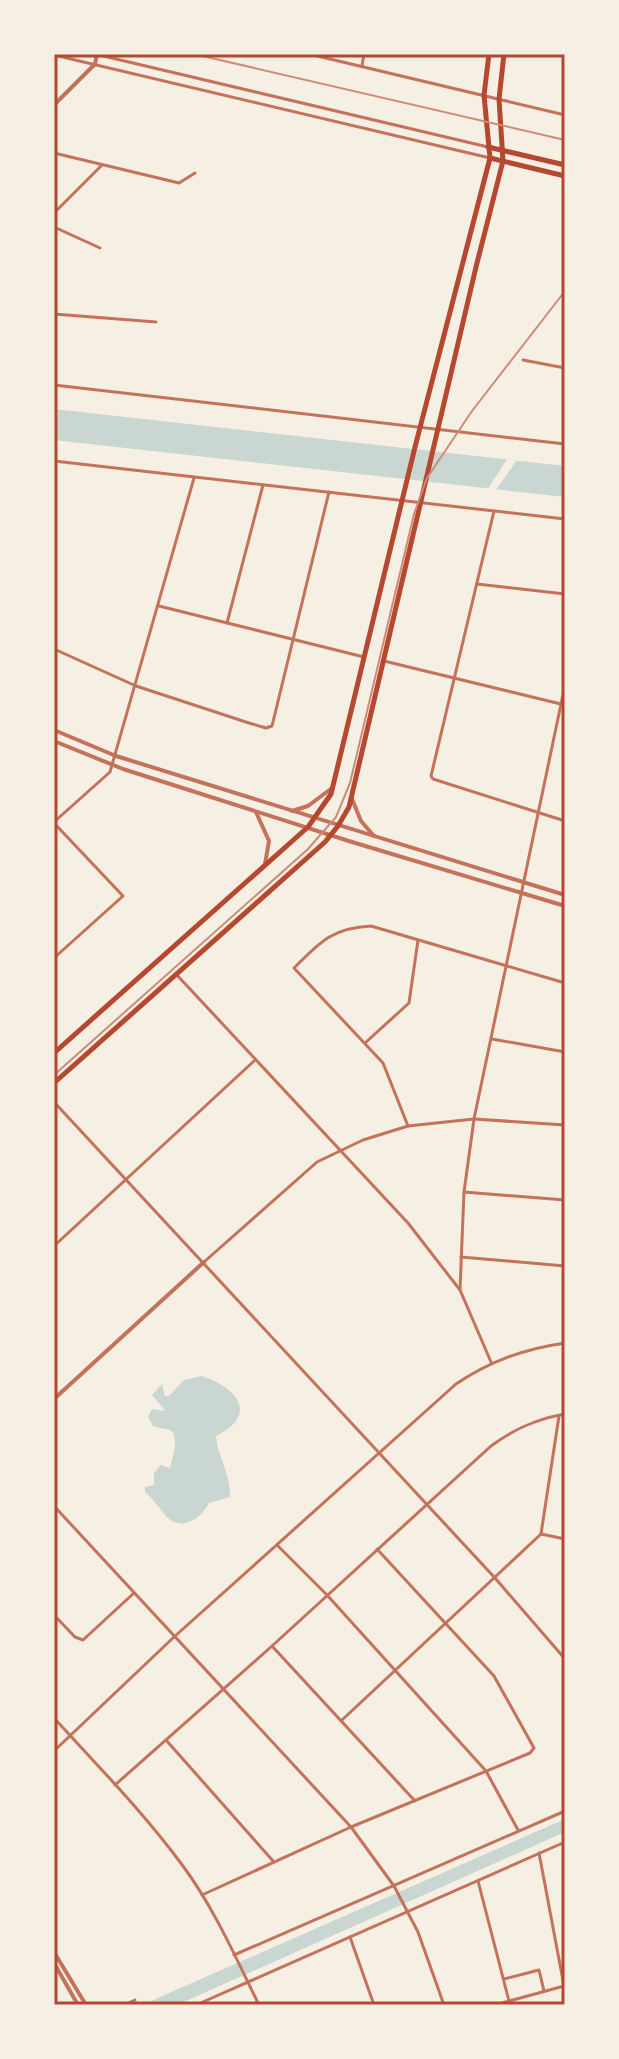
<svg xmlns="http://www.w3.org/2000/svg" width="619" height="2059" viewBox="0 0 619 2059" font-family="Mulish,sans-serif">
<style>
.water{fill:#c9d6d2}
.pier{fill:#f6efe4}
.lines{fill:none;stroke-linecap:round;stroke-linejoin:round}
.minor{stroke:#c5725c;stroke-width:3}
.tertiary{stroke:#c5725c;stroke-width:4}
.secondary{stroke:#b5482f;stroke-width:5}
.rail{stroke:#cf8b77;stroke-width:2}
.neatline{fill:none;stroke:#b5482f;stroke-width:3}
</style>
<rect width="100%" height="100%" fill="#f6efe4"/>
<g class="water">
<polygon points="54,409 565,466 565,497 54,440"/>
<path d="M202 1376C238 1388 259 1415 216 1436 218 1458 231 1474 230 1497L209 1503C201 1518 183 1532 167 1517 159 1509 154 1499 145 1492V1487L154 1485V1473L161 1465 170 1468 175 1447 174 1434 170 1430 153 1426 148 1417 152 1409 165 1411 152 1395 162 1384 165 1396H169L184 1380Z"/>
<polygon points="565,1819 565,1832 177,2005 142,2005"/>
</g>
<polygon class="pier" points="509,456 519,457 496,490 497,493 486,492"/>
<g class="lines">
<g class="minor">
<polyline points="95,54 488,147"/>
<polyline points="309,54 565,115"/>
<polyline points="54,55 490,158"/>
<polyline points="362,66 364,54"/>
<polyline points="54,153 179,183 195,173"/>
<polyline points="54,213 102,165"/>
<polyline points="54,227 100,248"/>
<polyline points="54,314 156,322"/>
<polyline points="523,360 565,368"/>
<polyline points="54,385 565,444"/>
<polyline points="54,461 565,519"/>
<polyline points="494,511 431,776 433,779 565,821"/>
<polyline points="477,584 565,594"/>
<polyline points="159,606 364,657"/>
<polyline points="227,623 263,485"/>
<polyline points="54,649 136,686 249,723 266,728 272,726 329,492"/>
<polyline points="384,661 565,705"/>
<polyline points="54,822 110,772 194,478"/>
<polyline points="54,823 123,896 54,958"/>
<polyline points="176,974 408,1223 460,1290 491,1362"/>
<polyline points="492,1039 565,1052"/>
<polyline points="365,1043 409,1003 418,940"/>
<polyline points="54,1102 495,1578 565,1659"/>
<path d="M408 1126 383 1063 294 968C320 942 332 928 371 926L565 983"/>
<polyline points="464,1192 565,1200"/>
<polyline points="54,1246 254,1061"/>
<polyline points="461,1257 565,1266"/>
<polyline points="204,1262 317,1162 363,1140 408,1126 474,1119 565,1125"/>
<polyline points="460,1290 464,1192 474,1119 565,685"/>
<polyline points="54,1506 351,1827 394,1886 418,1932 444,2005"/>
<polyline points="541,1534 559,1416"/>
<polyline points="541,1534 565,1539"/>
<polyline points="277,1545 327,1595 486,1771 518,1830"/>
<polyline points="54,1615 75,1637 83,1640 134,1593"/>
<polyline points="272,1646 415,1801"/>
<path d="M54 1718C98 1766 144 1813 183 1866 214 1908 236 1958 259 2005"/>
<polyline points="342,1720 541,1534"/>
<polyline points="166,1740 274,1862"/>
<path d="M54 1751 174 1637 456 1384C490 1361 524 1349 565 1343"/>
<path d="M115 1785 272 1646 491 1446C514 1429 536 1419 565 1414"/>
<polyline points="539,1853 564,1986"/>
<polyline points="478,1881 510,2005"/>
<polyline points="202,1895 351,1827 530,1753 534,1748 494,1676 377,1549"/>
<polyline points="350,1937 374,2005"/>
<polyline points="234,1955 565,1811"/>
<polyline points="504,1979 539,1970 544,1991"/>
<polyline points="124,2005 135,2000"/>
<polyline points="196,2005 565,1842"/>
<polyline points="495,2005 564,1986"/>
</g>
<g class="tertiary">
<polyline points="54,105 95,64 97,54"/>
<polyline points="54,730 116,756 565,895"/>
<polyline points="54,741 123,769 352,842 565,906"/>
<polyline points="352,799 361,821 374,836"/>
<polyline points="292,811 308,806 332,788"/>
<polyline points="256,812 269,841 265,864"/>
<polyline points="54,1399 204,1262"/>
<polyline points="54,1952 86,2005"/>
<polyline points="54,1963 78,2005"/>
</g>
<g class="secondary">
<polyline points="488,147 565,165"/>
<polyline points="490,158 565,176"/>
<polyline points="54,1053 308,827 331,794 415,447 490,158 484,95 489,54"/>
<polyline points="54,1083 325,842 338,826 349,807 476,267 503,161 499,99 504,54"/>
</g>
<g class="rail">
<polyline points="194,54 565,140"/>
<polyline points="54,1075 308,849 336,817 350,783 414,514 427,478 472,411 565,291"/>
</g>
</g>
<rect width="619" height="2059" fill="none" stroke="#f6efe4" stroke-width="112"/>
<rect x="56" y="56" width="507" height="1947" class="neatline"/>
</svg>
